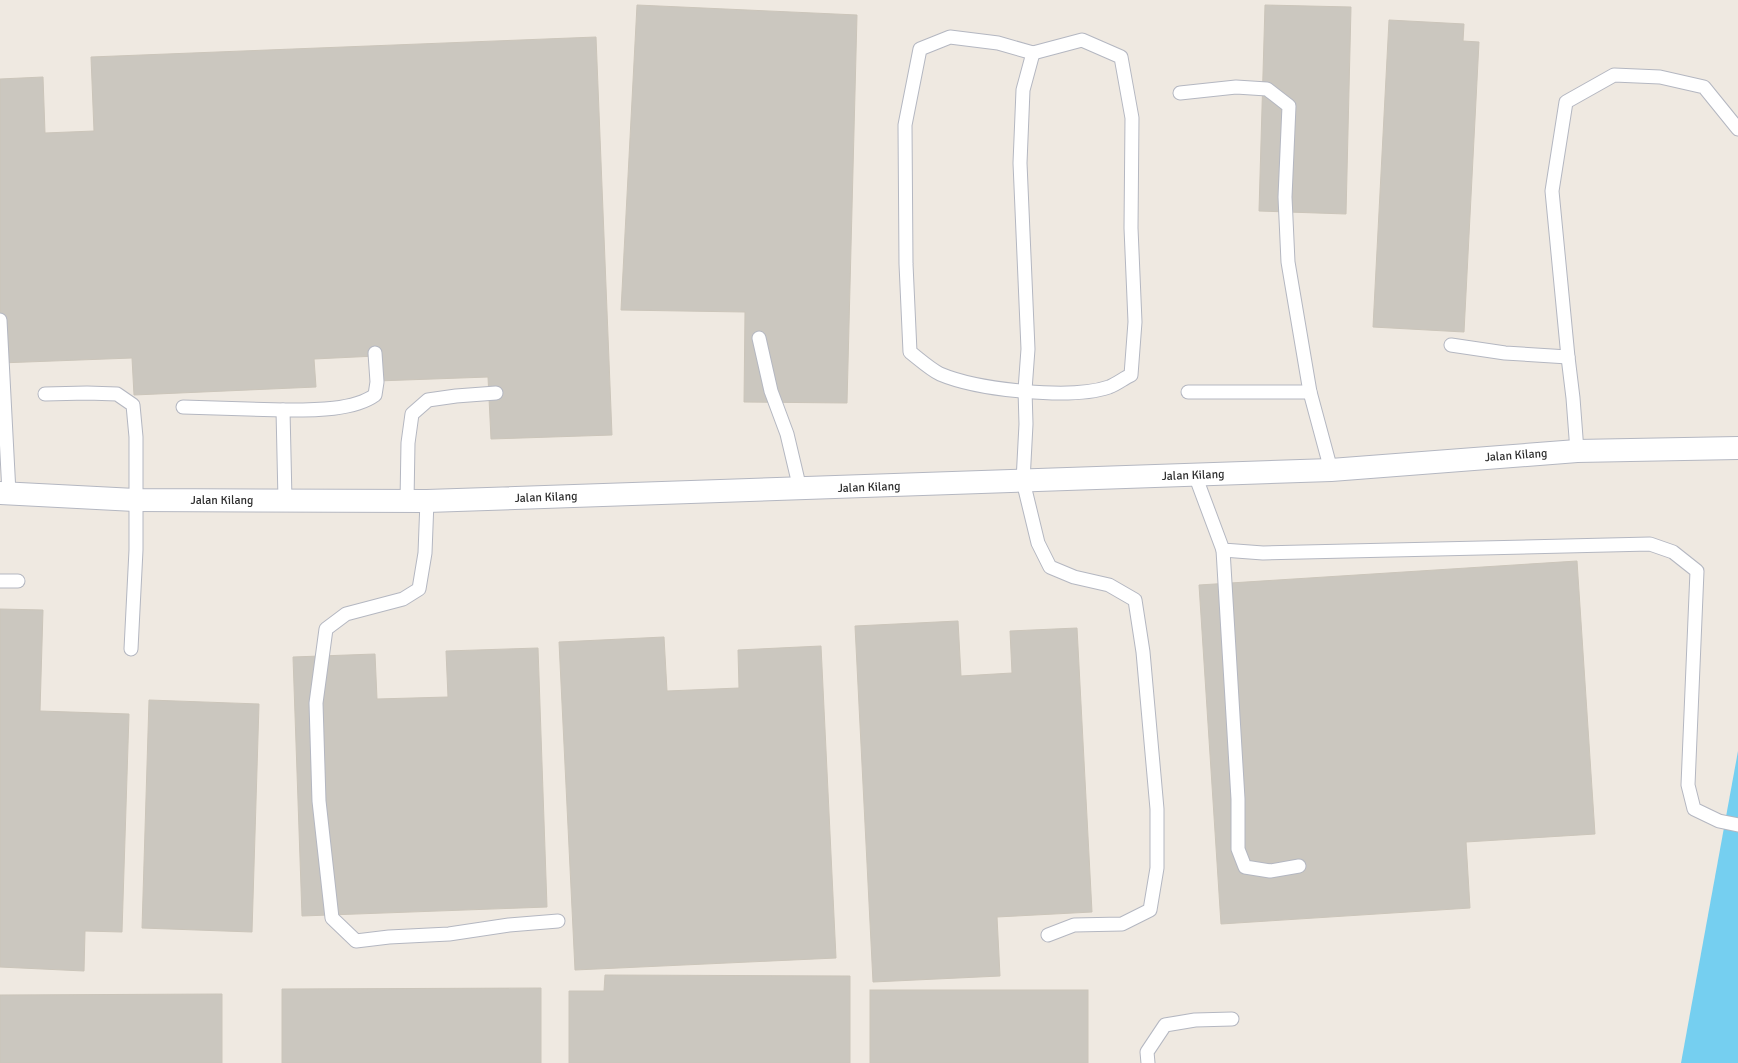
<svg xmlns="http://www.w3.org/2000/svg" width="1738" height="1063" viewBox="0 0 1738 1063" font-family="Signika,sans-serif">
<style>
.water{fill:#75cff0}
.building{fill:#cbc7bf;stroke:#cbc5ba}
.lines{fill:none;stroke-linecap:round;stroke-linejoin:round}
.lane-casing{stroke:#b4b7c1;stroke-width:15}
.secondary-casing{stroke:#b4b7c1;stroke-width:24}
.lane{stroke:#fff;stroke-width:13}
.secondary{stroke:#fff;stroke-width:22}
.labels{text-anchor:middle;stroke-width:3;stroke-linejoin:round;paint-order:stroke}
.street-label{font-size:12px;fill:#2e2e2e;stroke:#fff}
</style>
<rect width="100%" height="100%" fill="#efe9e1"/>
<polygon class="water" points="1738,751 1738,1063 1681,1063"/>
<g class="building">
<polygon points="637,5 857,15 847,403 744,402 745,312 621,310"/>
<polygon points="1265,5 1351,7 1346,214 1259,211"/>
<polygon points="1389,20 1464,24 1463,41 1479,42 1464,332 1373,327"/>
<polygon points="596,37 612,435 491,439 488,377 377,381 376,356 314,359 316,387 134,395 132,358 0,363 0,79 43,77 45,133 94,131 91,57"/>
<polygon points="1577,561 1595,834 1466,842 1470,908 1221,924 1199,585"/>
<polygon points="0,609 43,610 40,711 129,714 122,932 85,931 84,971 0,967"/>
<polygon points="958,621 961,676 1012,673 1010,631 1077,628 1092,912 997,917 1000,976 873,982 855,626"/>
<polygon points="664,637 667,691 739,688 738,650 821,646 836,958 575,970 559,642"/>
<polygon points="538,648 547,907 302,916 293,657 375,654 377,699 448,697 446,651"/>
<polygon points="149,700 259,704 252,932 142,928"/>
<polygon points="605,975 850,976 850,1063 569,1063 569,991 604,991"/>
<polygon points="541,988 541,1063 282,1063 282,989"/>
<rect x="870" y="990" width="218" height="73"/>
<polygon points="222,994 222,1063 0,1063 0,995"/>
</g>
<g class="lines">
<g class="lane-casing">
<g id="lane">
<path d="M950 37 998 43 1033 53 1082 40 1121 57 1132 118 1131 228 1135 322 1131 375C1124 378 1117 384 1109 387 1071 400 978 390 940 374 930 369 919 359 910 352L906 264 905 125 920 49Z"/>
<polyline points="1033,53 1023,90 1020,163 1028,349 1025,390 1026,424 1023,481 1038,543 1050,567 1074,577 1109,585 1135,600 1143,652 1157,809 1157,868 1150,910 1122,924 1074,925 1048,935"/>
<polyline points="1180,93 1236,87 1267,89 1289,106 1285,197 1288,262 1310,392 1331,470"/>
<polyline points="0,320 9,493"/>
<polyline points="759,338 771,391 787,434 800,489"/>
<polyline points="1451,345 1505,353 1568,357"/>
<polyline points="1188,392 1310,392"/>
<polyline points="45,394 87,393 117,394 133,405 136,437 136,550 131,649"/>
<polyline points="183,407 283,410"/>
<polyline points="1577,451 1573,398 1568,357 1552,191 1566,102 1614,75 1660,77 1704,87 1738,129"/>
<polyline points="1195,475 1223,550 1263,553 1650,544 1673,552 1697,571 1688,785 1694,809 1719,821 1738,825"/>
<path d="M285 500 283 410C310 410 353 411 375 395L377 382 375 353"/>
<polyline points="407,501 408,443 412,414 428,400 456,396 496,393"/>
<polyline points="427,501 425,553 419,589 403,599 346,614 326,629 316,703 319,801 332,918 356,941 389,937 449,934 509,925 558,921"/>
<polyline points="1223,550 1238,799 1238,849 1245,867 1270,871 1299,866"/>
<polyline points="0,581 18,581"/>
<polyline points="1148,1063 1147,1052 1165,1025 1195,1020 1232,1019"/>
</g>
</g>
<g class="secondary-casing">
<polyline id="secondary" points="0,493 135,500 427,501 1331,470 1577,451 1738,448"/>
</g>
<use href="#lane" class="lane"/>
<use href="#secondary" class="secondary"/>
</g>
<g class="labels">
<g class="street-label">
<text transform="translate(1516 455) rotate(-4)" y="4">Jalan Kilang</text>
<text transform="translate(1193 475) rotate(-2)" y="4">Jalan Kilang</text>
<text transform="translate(869 487) rotate(-2)" y="4">Jalan Kilang</text>
<text transform="translate(546 497) rotate(-2)" y="4">Jalan Kilang</text>
<text x="222" y="504">Jalan Kilang</text>
</g>
</g>
</svg>
